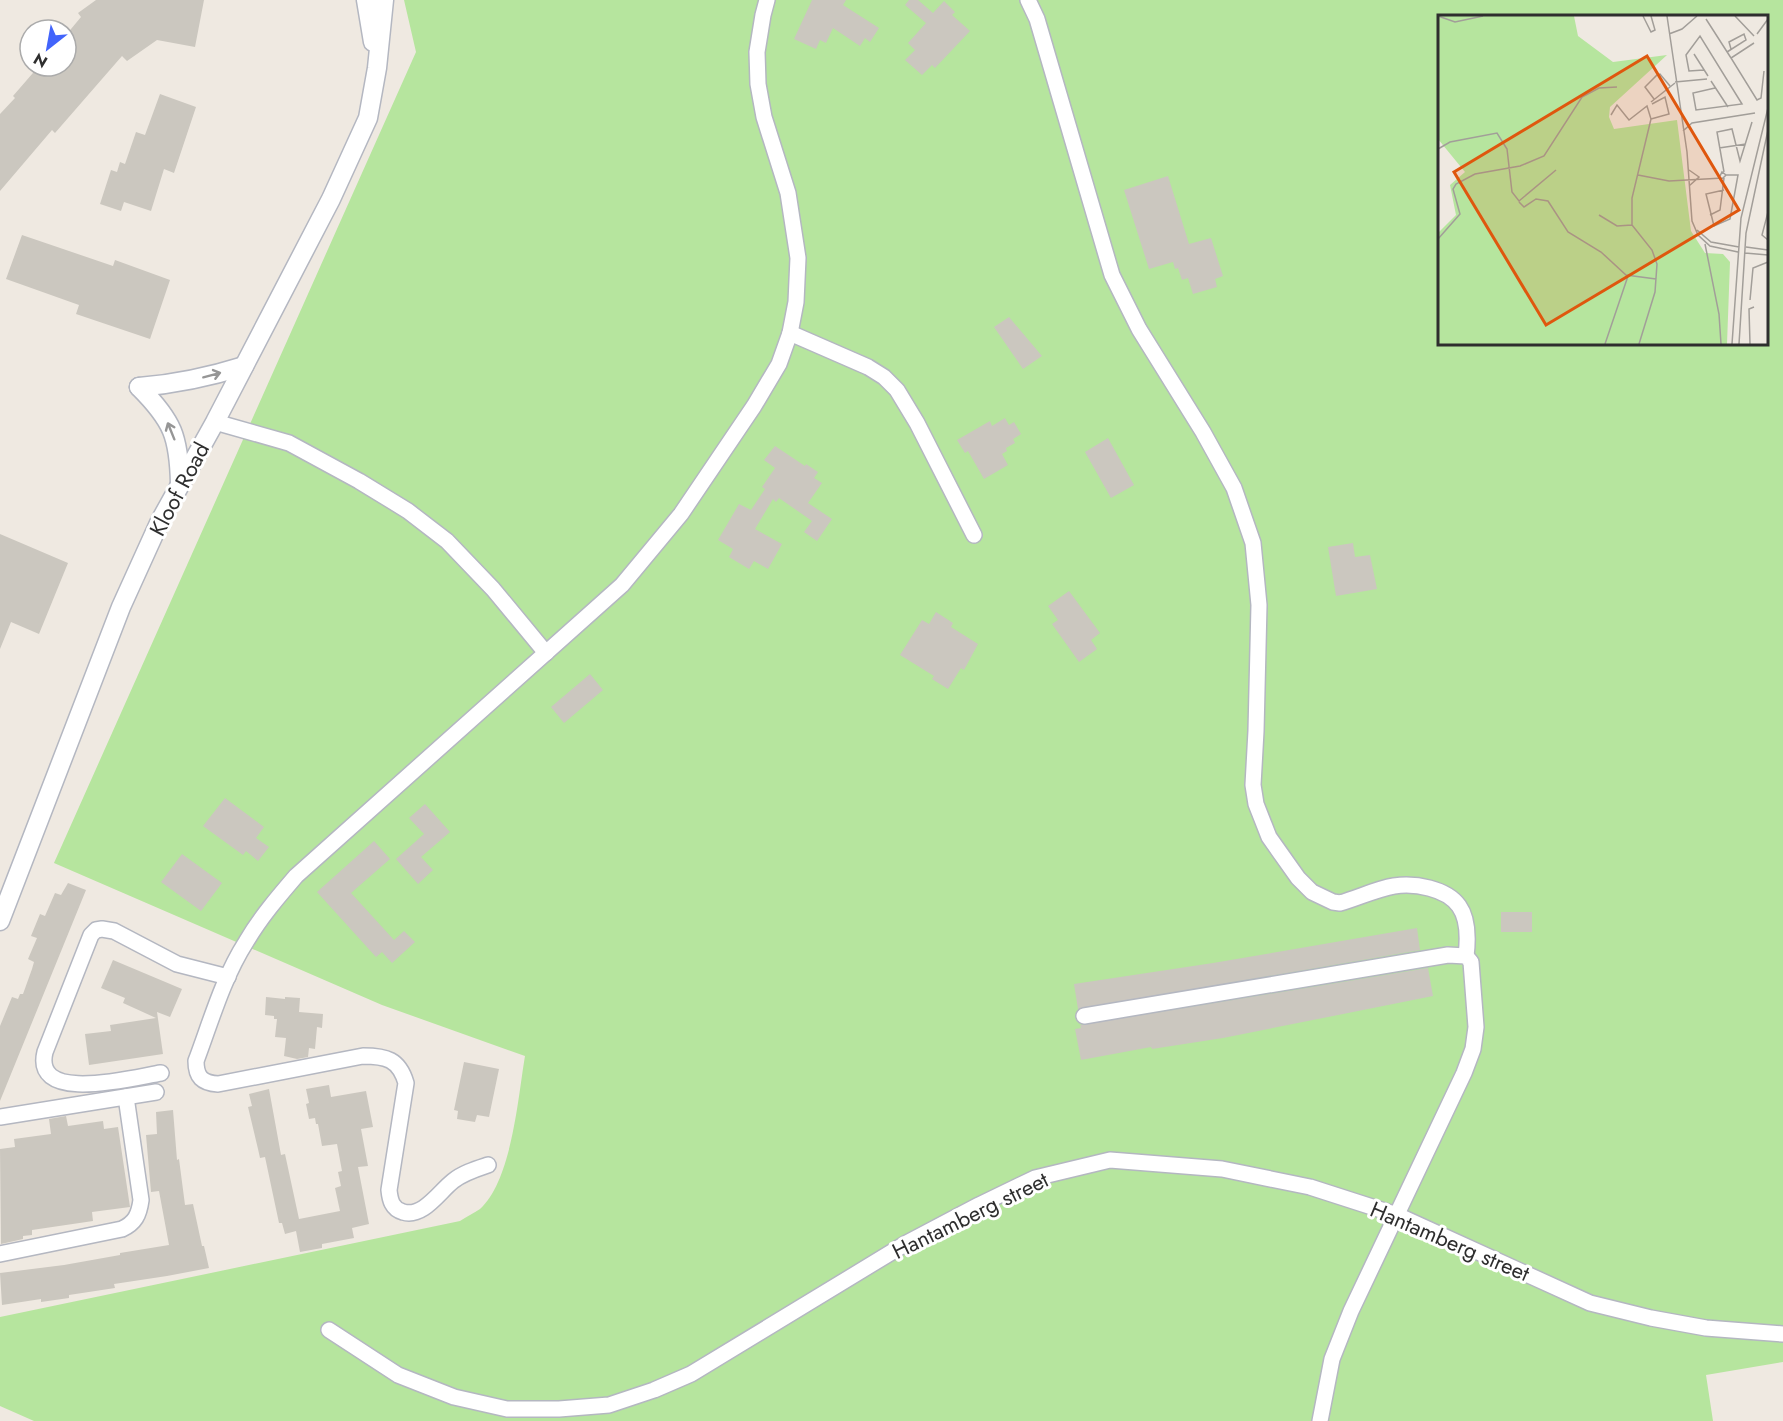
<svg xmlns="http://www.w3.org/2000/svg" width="1783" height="1421" viewBox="0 0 1783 1421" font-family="Jost,sans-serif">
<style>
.green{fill:#b6e59e;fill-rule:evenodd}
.building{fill:#cbc7bf}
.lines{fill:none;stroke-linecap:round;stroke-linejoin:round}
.minor-casing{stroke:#b4b7c1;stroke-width:18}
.tertiary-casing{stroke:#b4b7c1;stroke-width:21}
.minor{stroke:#fff;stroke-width:15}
.tertiary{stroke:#fff;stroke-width:18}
.oneway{stroke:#969696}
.labels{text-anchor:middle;stroke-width:6;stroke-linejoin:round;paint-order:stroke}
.street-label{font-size:22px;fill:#2e2e2e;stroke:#fff}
.inset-road{fill:none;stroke:#a29e99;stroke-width:1.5}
.view{fill:#df570e;fill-opacity:0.15;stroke:#df570e;stroke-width:3}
.inset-edge{fill:none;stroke:#2e2e2e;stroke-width:3}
</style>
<rect width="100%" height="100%" fill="#efe9e1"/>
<path class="green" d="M404 0H1783V1362L1706 1375 1713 1421H34L0 1406V1317L460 1221C466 1217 474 1213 480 1209 512 1180 518 1097 525 1056L382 1005 54 863 416 52ZM1440 16H1766V344H1440Z"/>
<g class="building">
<polygon points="96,0 204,0 195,47 157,40 127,61 122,56 55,133 52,130 0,191 0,114 15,98 13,96 39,66 66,66 66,35 81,17 78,13"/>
<polygon points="812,0 846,0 843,5 879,28 870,42 865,38 860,46 833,28 826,43 820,40 816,49 794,39"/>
<polygon points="909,0 918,0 933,13 944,1 955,12 952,15 970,31 935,68 932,65 922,75 905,60 915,50 908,43 926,23 905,5"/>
<polygon points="160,94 196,107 174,173 164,169 151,211 124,202 121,211 100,204 111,170 117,172 120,162 125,164 136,132 145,135"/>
<polygon points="1168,176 1189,244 1211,238 1223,276 1215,279 1217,287 1193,294 1188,278 1182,280 1178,268 1175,269 1173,262 1149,269 1124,190"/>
<polygon points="22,235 113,266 115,260 170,280 150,339 76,314 79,305 6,279"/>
<polygon points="1009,317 1042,356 1023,369 994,327"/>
<polygon points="1005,418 1009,425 1014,422 1021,434 1013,439 1015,443 1006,448 1007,451 1002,454 1008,465 984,479 968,451 965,453 957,440 990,421 992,426"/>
<polygon points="1108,438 1134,485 1111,498 1085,452"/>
<polygon points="775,446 805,466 806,464 818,472 814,478 822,483 808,503 832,519 817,541 804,532 812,521 779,498 776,502 773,499 755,529 782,544 768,569 754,561 749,569 729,557 733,549 718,540 739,504 751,510 765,489 762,487 775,468 764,460"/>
<polygon points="0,534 68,563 39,634 11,622 0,649"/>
<polygon points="1353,543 1355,557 1370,555 1377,589 1336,596 1328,547"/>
<polygon points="1069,591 1100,633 1091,640 1097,649 1079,662 1052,624 1058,620 1048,606"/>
<polygon points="936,612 953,623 951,627 978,644 964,670 961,668 948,689 932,679 934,676 900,655 922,620 929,624"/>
<polygon points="590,674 603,690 564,723 551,707"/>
<polygon points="225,798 264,827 256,838 269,847 258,861 246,851 243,855 203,826"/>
<polygon points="425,804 450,832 421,857 433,870 418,884 396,859 424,834 409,818"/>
<polygon points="374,841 390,859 351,893 394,940 404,931 415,942 392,963 382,952 376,957 317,892"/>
<polygon points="182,854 222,883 201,911 161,882"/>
<polygon points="68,883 86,890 0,1101 0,1026 12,997 18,999 20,994 23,994 32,969 34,962 28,959 37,938 31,936 40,914 45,916 55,893 61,895"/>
<rect x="1501" y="912" width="31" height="20"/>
<polygon points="1417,928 1420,950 1078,1009 1074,984 1213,963"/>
<polygon points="113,960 182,989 170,1017 157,1012 163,1054 89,1065 85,1034 111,1031 110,1025 156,1018 123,1003 125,998 101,988"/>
<polygon points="1428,968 1433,996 1223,1038 1152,1049 1151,1047 1081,1060 1075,1029 1081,1028 1080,1025"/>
<polygon points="266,997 285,999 285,997 300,998 299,1012 323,1014 322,1028 317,1027 315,1049 309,1048 308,1057 297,1059 284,1056 286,1038 275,1037 277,1019 274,1019 274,1016 265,1015"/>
<polygon points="464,1062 499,1069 489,1117 477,1115 475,1122 457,1119 458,1111 454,1110"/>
<polygon points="329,1085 331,1097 366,1091 373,1127 361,1129 368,1166 358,1167 369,1224 352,1228 354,1238 322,1244 322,1248 300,1252 296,1231 285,1234 282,1223 279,1223 265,1157 260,1158 258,1149 248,1107 252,1106 249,1094 269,1089 281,1155 285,1154 299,1219 340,1211 335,1188 341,1186 338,1172 342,1171 337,1144 322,1146 318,1124 316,1124 315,1118 309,1119 306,1104 309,1103 306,1089"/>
<polygon points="173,1110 177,1160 179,1159 185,1205 193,1204 202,1246 204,1246 209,1268 167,1276 114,1284 115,1288 69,1295 69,1298 41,1302 41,1299 2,1305 0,1273 64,1265 120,1255 120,1253 169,1245 159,1191 151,1192 146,1135 157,1134 156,1112"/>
<polygon points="66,1116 68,1126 103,1121 104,1129 118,1127 130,1207 92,1212 93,1221 32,1230 32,1235 23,1236 23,1239 1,1244 0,1149 15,1147 14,1139 51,1134 49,1119"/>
</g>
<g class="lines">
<g class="minor-casing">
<g id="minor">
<path d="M1028 0 1037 19 1112 275 1139 329 1203 432 1234 488 1253 543 1259 605 1256 731 1253 785 1256 804 1269 837 1298 878 1312 892 1333 902 1340 903C1358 898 1376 889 1394 886 1415 883 1446 888 1459 906 1469 920 1468 940 1466 956"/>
<polyline points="790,333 868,367 884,377 897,390 917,423 974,535"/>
<polyline points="215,422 289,443 359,481 408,511 447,541 493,589 546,653"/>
<polyline points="1084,1016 1448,955 1466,956 1471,962 1476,1027 1473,1049 1464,1073 1351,1311 1332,1359 1320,1421"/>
<path d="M161 1073C135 1077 32 1105 45 1052L91 935 96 930 102 929 114 931 177 964 228 977"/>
<polyline points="0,1117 156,1092"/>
<path d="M488 1165C476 1169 463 1173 453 1181 439 1192 423 1218 403 1212 392 1209 390 1200 389 1190L406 1083C399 1059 386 1056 363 1056L218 1084C202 1083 196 1077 196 1061 211 1021 223 978 246 942 260 918 278 897 296 876L622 585 681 514 754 406 779 364 790 333 796 302 798 258 788 193 764 117 758 84 757 52 763 15 767 0"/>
<path d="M0 1254 122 1229C135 1223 139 1215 141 1200L126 1097"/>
<polyline points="329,1330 398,1375 454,1397 507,1409 559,1409 609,1405 654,1390 691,1374 905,1244 979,1205 1035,1178 1110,1160 1222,1169 1310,1187 1397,1215 1590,1303 1651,1318 1706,1328 1783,1334"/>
</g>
</g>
<g class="tertiary-casing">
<g id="tertiary">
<polyline points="366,0 373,42"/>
<path d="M139 387C173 421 179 437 180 484"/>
<path d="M139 387C176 384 209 377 244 366"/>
<polyline points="0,921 121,607 160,521 215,422 331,199 368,118 377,68 384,0"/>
</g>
</g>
<use href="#minor" class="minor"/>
<use href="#tertiary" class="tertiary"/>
</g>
<defs><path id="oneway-shaft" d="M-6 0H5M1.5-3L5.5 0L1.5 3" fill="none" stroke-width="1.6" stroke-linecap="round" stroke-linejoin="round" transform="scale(1.5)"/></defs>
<g class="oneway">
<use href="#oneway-shaft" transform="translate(212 375) rotate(-15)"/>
<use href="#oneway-shaft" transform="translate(171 431) rotate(-112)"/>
</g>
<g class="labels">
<g class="street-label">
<text transform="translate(179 489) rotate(-62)" y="8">Kloof Road</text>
<text transform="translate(970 1215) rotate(-26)" y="8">Hantamberg street</text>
<text transform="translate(1450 1241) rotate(23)" y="8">Hantamberg street</text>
</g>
</g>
<g transform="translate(1438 15)">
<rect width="330" height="330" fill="#efe9e1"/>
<path d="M0 1H136L140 21 175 47 229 40 172 92 171 102 176 114 239 105 253 216 267 238 285 239 292 247 289 329H0V218L18 200 12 170 27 157 0 124Z" fill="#b6e59e"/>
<path class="inset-road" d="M0 1 17 7 45 1M205 1 213 17 217 15 213 1M229 1 249 137 254 206 260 220 272 231 300 237M297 1 316 21M268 4 293 43M231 19 244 14 259 1M319 19 330 4M316 28 293 43 319 85 323 83 326 56M289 37 308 25 306 19 291 27 293 34M256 39 270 61M266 55 251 56 248 40 262 21 304 89 258 95 255 78 277 73M273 66 290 92M237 67 269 64M216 84 207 72 219 60 222 59 232 71M213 87 237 68M173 100 179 90 191 105 209 91 213 104 194 183V210L214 235 219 249 217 277 201 329M213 104 231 99 227 82 214 89M245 116 254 108 317 98M281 133 308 129M0 134 12 127 59 118 69 134 74 177 81 186 118 155M286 157 279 117 294 114 302 146 314 107M200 160 231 166 285 163 288 160 284 157 282 161M251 171 261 162 251 155M286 175 268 179 276 211 292 204 300 160H288M81 187 86 192 98 184 110 186 130 217 163 237 188 260 218 264M330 197 324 220 330 225M161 200 179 211 194 210M272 200 282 195 286 163M259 215 273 227 301 232M0 224 22 199 15 174 18 169 37 159 82 151 106 141 144 82 161 73 179 72M267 229 281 299 283 329M308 232 330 235M307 238 330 240M312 285 315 253 330 247M167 329 190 261M294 329 303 203 330 93M301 329 308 218 330 115M312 329 311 294 316 292"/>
<path class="view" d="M209 41 301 195 108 310 16 157Z"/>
<rect width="330" height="330" class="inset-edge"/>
</g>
<g transform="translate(48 48) rotate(211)"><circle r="28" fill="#ffffff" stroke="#ababab" stroke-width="1.5"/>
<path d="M0-4.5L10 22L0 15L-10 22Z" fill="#4264fb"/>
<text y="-9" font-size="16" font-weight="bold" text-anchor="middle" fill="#2e2e2e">N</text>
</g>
</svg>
